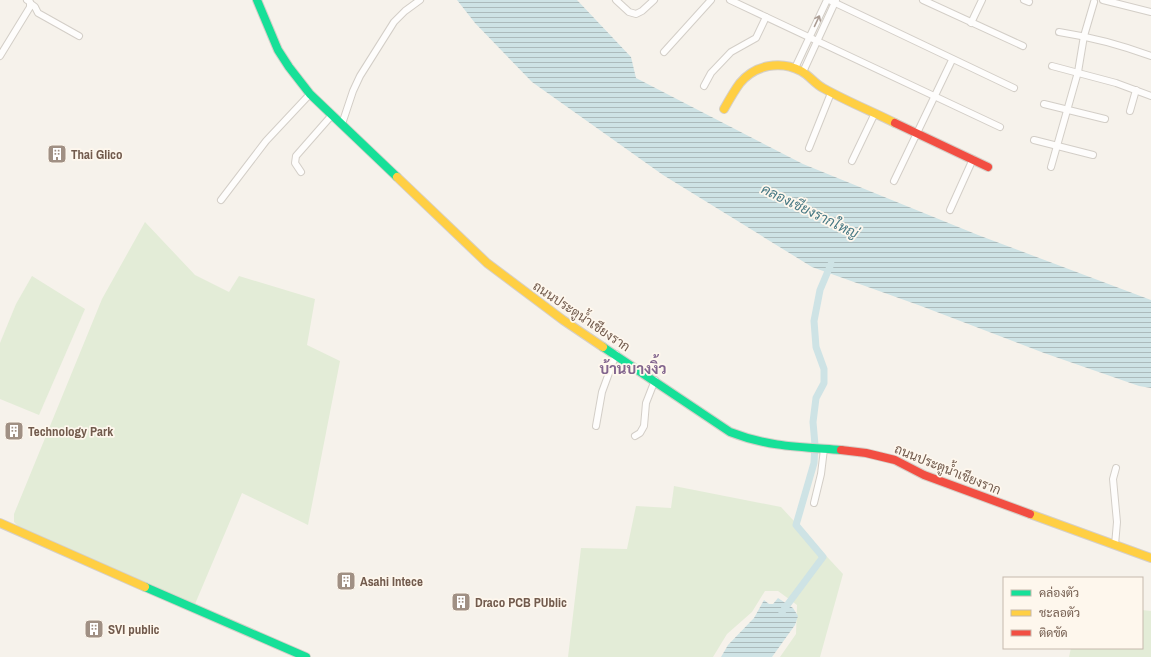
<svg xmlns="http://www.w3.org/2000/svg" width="1151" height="657" viewBox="0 0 1151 657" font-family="'Archivo Narrow',Sarabun,sans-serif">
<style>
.grass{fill:#e3ecd7}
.water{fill:url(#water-rules)}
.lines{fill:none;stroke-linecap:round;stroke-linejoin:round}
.canal{stroke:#cee3e5;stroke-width:7}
.street-casing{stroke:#d3cec7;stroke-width:8}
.fast-casing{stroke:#d5cfc8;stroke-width:10}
.slow-casing{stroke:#d5cfc8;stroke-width:10}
.jam-casing{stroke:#d5cfc8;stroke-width:10}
.street{stroke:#fefdfc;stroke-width:6}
.fast{stroke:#16e098;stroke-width:8}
.slow{stroke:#ffcf43;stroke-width:8}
.jam{stroke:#f24e42;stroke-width:8}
.oneway{stroke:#aa9c93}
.labels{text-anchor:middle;stroke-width:3.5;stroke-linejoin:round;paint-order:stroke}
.poi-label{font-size:13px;font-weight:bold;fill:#725b4d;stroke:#fef7ed;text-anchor:start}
.street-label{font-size:13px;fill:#725b4d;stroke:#fef7ed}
.water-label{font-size:14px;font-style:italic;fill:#487984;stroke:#fef7ed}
.quarter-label{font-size:15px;font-weight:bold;fill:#82658e;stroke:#fef7ed}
</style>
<defs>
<pattern id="water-rules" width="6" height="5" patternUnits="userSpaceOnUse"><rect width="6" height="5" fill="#cee3e5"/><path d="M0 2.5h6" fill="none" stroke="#acbbbc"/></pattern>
</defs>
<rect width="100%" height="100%" fill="#f6f2eb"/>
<g class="grass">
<polygon points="145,222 195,275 229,292 239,276 315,299 307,345 340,361 308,525 242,493 195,604 20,528 14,522 14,514 102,299"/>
<polygon points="32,276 85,309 39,415 0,399 0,343 16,304"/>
<polygon points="674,486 781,507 843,574 820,657 780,657 796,634 797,605 778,591 765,591 752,612 727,634 713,657 568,657 581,548 627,549 636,506 671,508"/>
<polygon points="1142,610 1151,611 1151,657 1069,657 1071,648 1142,648"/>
</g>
<g class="water">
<polygon points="457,0 577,0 631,57 636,78 803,164 978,235 1151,300 1151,388 1139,386 1044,353 921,306 812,267 663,175 532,82 475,23"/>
<polygon points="778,598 793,608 798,616 795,625 772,657 721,657 728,645 754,618 764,600 769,604 773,604"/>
</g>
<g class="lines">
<polyline class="canal" points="782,612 823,557 796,525 814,463 815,445 813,422 816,398 824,383 824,369 816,347 814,321 820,290 831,264"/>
<g class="street-casing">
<g id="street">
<polyline points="616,0 629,12 636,14 642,11 654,0"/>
<polyline points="730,0 1000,127"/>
<polyline points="829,0 1014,88"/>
<polyline points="923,0 1023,46"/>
<polyline points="1024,0 1029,2"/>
<polyline points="1103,0 1151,12"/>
<polyline points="31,4 35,7 38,13 79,36"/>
<polyline points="971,23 982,0"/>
<path d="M1059 32C1091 37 1121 45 1151 56"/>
<polyline points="664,52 711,0"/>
<polyline points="0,56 30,7 30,2 27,0"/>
<polyline points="1052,66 1116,83 1151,96"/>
<polyline points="795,68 827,0"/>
<polyline points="803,72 836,0"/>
<polyline points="704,86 711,73 731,52 756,38 766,17"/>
<polyline points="1044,104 1105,119"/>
<polyline points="1130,111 1136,90"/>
<polyline points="342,124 353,91 360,76 394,22 405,11 420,0"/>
<polyline points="1034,140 1093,155"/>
<polyline points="809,148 831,93"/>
<polyline points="852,161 875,113"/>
<polyline points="1051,167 1078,72 1084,36 1094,2"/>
<polyline points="301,172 295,163 296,156 332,115"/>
<polyline points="894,181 952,60"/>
<polyline points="221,200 266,141 310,94"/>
<polyline points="950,210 973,159"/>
<polyline points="596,426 602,392 616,354"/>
<polyline points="635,436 640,433 644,426 646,403 655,380"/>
<polyline points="814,503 821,474 824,449"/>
<polyline points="1115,545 1117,522 1113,479 1116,468"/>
</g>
</g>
<g class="fast-casing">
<g id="fast">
<polyline points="257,0 278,50 289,67 310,94 397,177"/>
<path d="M603 347 730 432C768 447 801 447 841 450"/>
<polyline points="145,587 306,657"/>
</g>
</g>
<g class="slow-casing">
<g id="slow">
<path d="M724 109C729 100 734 91 740 83 755 65 780 60 801 71 809 75 815 84 823 88 846 101 871 111 895 123"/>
<polyline points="397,177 487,263 563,320 603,347"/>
<polyline points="1030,514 1151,558"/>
<polyline points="0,523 145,587"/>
</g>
</g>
<g class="jam-casing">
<g id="jam">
<polyline points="895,123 988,167"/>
<polyline points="841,450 866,453 895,460 924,475 1030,514"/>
</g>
</g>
<use href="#street" class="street"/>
<use href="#fast" class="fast"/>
<use href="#slow" class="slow"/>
<use href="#jam" class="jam"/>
</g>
<defs><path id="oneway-shaft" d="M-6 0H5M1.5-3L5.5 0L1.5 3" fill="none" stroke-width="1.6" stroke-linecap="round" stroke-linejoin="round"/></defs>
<use class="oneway" href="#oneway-shaft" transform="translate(817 21) rotate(-65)"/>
<defs>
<g id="building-square" transform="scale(1)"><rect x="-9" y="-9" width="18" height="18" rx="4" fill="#a09084" stroke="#fef7ed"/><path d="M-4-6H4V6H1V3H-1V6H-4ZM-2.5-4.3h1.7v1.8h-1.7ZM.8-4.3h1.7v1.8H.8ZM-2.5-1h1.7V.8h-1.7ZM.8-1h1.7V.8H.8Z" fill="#fff"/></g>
</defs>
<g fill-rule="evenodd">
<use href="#building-square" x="57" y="154"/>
<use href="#building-square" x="14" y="431"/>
<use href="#building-square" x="346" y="581"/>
<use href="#building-square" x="461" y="602"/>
<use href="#building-square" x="94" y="629"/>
</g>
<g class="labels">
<g class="poi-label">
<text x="71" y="159">Thai Glico</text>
<text x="28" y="436">Technology Park</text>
<text x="360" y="586">Asahi Intece</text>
<text x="475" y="607">Draco PCB PUblic</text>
<text x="108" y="634">SVI public</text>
</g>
<g class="street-label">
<text transform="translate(582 316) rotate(34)" y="5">ถนนประตูน้ำเชียงราก</text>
<text transform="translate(948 469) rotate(22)" y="5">ถนนประตูน้ำเชียงราก</text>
</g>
<g class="water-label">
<text transform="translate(810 211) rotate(26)" y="5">คลองเชียงรากใหญ่</text>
</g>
<g class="quarter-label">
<text x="633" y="374">บ้านบางงิ้ว</text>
</g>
</g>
<rect x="1003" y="577" width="140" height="72" fill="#fef7ed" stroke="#c6b9ad"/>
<rect x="1011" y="590" width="20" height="6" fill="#16e098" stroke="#c6b9ad"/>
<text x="1039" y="597" font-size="12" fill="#725b4d">คล่องตัว</text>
<rect x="1011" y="610" width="20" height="6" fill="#ffcf43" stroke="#c6b9ad"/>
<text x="1039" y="617" font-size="12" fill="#725b4d">ชะลอตัว</text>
<rect x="1011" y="630" width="20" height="6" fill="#f24e42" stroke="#c6b9ad"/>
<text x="1039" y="637" font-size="12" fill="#725b4d">ติดขัด</text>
</svg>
